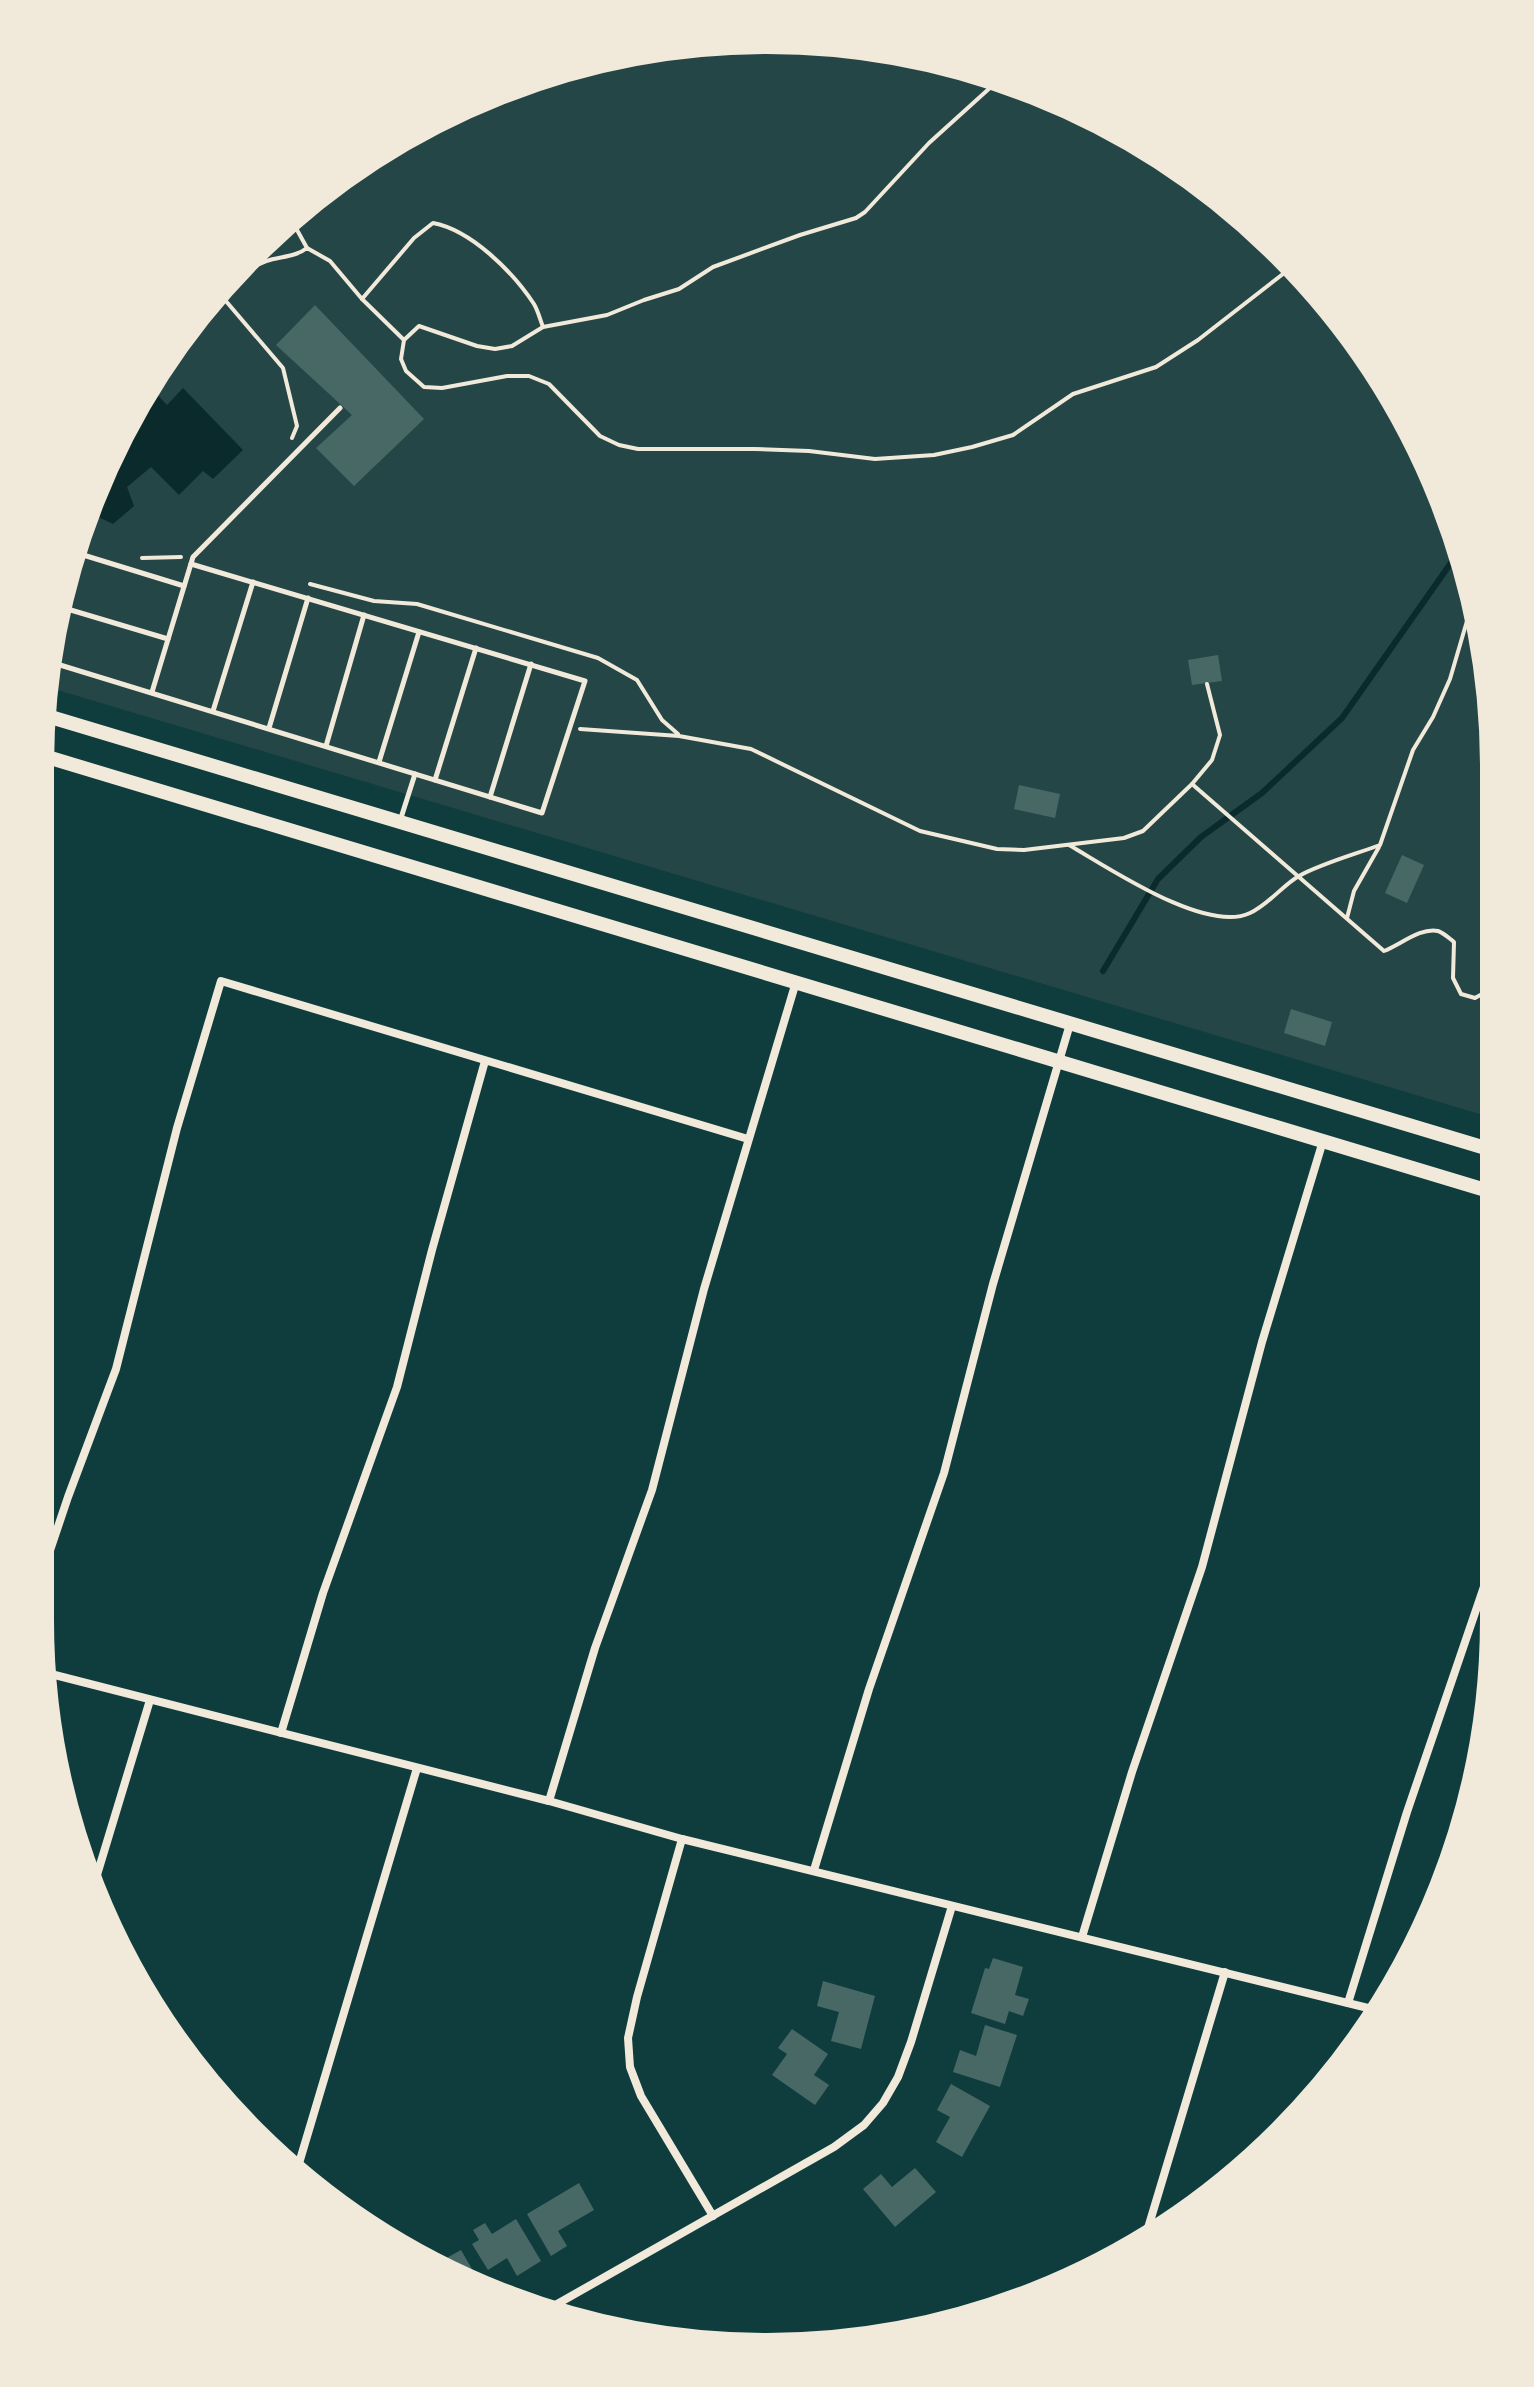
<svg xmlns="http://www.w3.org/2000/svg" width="1534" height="2387" viewBox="0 0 1534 2387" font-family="'Roboto Condensed',sans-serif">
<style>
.green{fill:#244646}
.water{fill:#0a2a2b}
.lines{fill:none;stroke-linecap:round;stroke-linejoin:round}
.stream{stroke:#0a2a2b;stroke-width:6}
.building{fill:#486865}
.path{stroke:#f1e9da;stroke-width:4}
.service{stroke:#f1e9da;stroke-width:5}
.minor{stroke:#f1e9da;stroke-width:8}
.primary{stroke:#f1e9da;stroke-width:14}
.rim{fill:none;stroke:#f1e9da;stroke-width:4}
</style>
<rect width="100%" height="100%" fill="#0f3d3e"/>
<polygon class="green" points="719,40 862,44 1001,77 1131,135 1247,219 1345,323 1421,444 1471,579 1494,720 1493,1118 44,686 44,671 113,445 219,287 323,189 444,113 578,63"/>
<polygon class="water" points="151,388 167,405 183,388 243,450 213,479 203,471 179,495 151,467 127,487 134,506 113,524 92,514 113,445"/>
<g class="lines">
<polyline class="stream" points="1103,971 1158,879 1201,837 1262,793 1342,718 1460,550"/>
</g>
<g class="building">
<polygon points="315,305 424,419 354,486 316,448 352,415 276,345"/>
<polygon points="1218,655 1222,681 1192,685 1188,660"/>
<polygon points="1019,785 1060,794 1055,818 1014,809"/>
<polygon points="1402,855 1424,865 1407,903 1385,893"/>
<polygon points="1291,1009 1332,1022 1325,1046 1284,1033"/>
<polygon points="993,1958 1023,1967 1015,1995 1029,1999 1023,2016 1009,2011 1005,2024 971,2013 985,1968 989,1969"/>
<polygon points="823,1981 875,1996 861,2049 831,2041 839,2012 817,2006"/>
<polygon points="985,2025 1017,2035 1000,2087 953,2072 960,2050 976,2056"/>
<polygon points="792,2029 828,2054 814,2075 829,2085 815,2105 772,2075 787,2054 778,2048"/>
<polygon points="951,2084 990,2106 962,2157 936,2142 950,2117 937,2110"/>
<polygon points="915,2168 936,2192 895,2227 863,2189 881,2174 892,2187"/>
<polygon points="579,2183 594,2210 558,2231 567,2246 551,2256 527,2214"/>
<polygon points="516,2219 541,2261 517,2276 507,2258 488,2270 472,2244 479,2240 473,2230 485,2223 492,2234"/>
<polygon points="461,2250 476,2276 472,2278 441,2261"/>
</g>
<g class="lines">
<g class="path">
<polyline points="1002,77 929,143 865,212 856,218 800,235 713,267 679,289 644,300 607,315 543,327 512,346 495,349 477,346 419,326 404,340 401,359 406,371 424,387 442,388 507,376 529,376 549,384 600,436 619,445 638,449 754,449 809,451 875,459 934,455 972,447 1013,435 1073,394 1156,367 1198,340 1292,267"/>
<polyline points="291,219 307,248"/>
<path d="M362 299 414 238 433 223C471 230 513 272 534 304 538 311 540 319 543 327"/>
<polyline points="225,300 283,368 297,426 292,438"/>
<path d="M208 303C235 297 233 283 253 268 269 255 292 260 307 248L330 261 362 299 404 340"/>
<polyline points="142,558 181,557"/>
<polyline points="310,584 374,601 417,604 598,658 637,680 662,720 678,734"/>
<path d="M580 729 679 736 751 749 920 831 997 849 1024 850 1124 838 1143 831 1192 784 1384 951C1400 945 1421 927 1438 931 1444 933 1450 939 1454 942L1453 978 1461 994 1475 998 1493 988"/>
<polyline points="1192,784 1212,760 1220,735 1207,684"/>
<path d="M1069 845C1109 868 1206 934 1250 913 1268 905 1283 885 1299 876 1320 864 1356 854 1380 845L1413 750 1433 717 1450 679 1474 597"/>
<polyline points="1347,918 1354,891 1379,847"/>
</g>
<g class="service">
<polyline points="80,554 184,586"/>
<polyline points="64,608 168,639"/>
<polyline points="47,661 542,813 585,681 191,564"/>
<polyline points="152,692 193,557 340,408"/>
<polyline points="213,711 253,582"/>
<polyline points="269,728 308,598"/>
<polyline points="326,746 364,615"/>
<polyline points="379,762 419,632"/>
<polyline points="435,780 476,648"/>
<polyline points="490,797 531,664"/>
<polyline points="400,821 415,774"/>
</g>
<g class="minor">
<polyline points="38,1586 68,1497 116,1369 177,1128 221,981 748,1139"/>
<polyline points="47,1673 549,1801 682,1839 1372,2009"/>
<polyline points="281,1733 323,1593 397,1387 432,1250 485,1061"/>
<polyline points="549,1801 595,1648 652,1490 704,1289 796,982"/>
<polyline points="682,1839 637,1997 628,2038 630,2067 641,2096 713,2216"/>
<polyline points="814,1870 869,1689 944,1473 993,1284 1070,1024"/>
<polyline points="93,1888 150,1700"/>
<polyline points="1082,1937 1132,1772 1202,1567 1262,1342 1323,1141"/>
<polyline points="1348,2003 1407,1812 1490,1569"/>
<polyline points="297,2170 417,1768"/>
<polyline points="1145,2238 1225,1972"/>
<polyline points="543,2312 834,2147 864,2125 883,2103 898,2077 911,2042 952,1906"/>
</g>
<g class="primary">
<polyline points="44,715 1492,1150"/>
<polyline points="44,756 1492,1192"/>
</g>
</g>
<path d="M0 0H1534V2387H0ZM767 52H767A715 715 0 0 1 1482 767V1620A715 715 0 0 1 767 2335H767A715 715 0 0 1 52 1620V767A715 715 0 0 1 767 52Z" fill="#f1e9da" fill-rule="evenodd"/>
<path class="rim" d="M767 52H767A715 715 0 0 1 1482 767V1620A715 715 0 0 1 767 2335H767A715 715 0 0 1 52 1620V767A715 715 0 0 1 767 52Z"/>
</svg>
